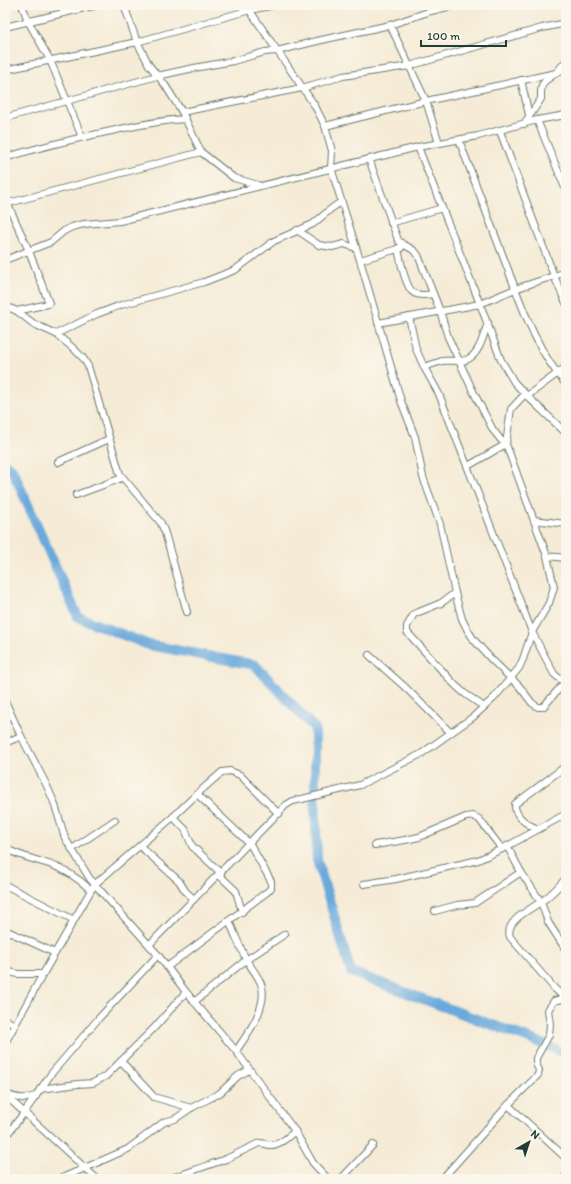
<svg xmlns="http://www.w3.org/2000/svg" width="571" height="1184" viewBox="0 0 571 1184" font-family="Itim,sans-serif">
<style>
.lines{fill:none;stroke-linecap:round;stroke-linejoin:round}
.river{stroke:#69a9dc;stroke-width:10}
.minor-casing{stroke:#6a7a6d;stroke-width:8}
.minor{stroke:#fff;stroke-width:6}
</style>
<rect width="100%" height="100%" fill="#fbf7ec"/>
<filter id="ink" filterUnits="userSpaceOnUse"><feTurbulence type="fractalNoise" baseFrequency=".025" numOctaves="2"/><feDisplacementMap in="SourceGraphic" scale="8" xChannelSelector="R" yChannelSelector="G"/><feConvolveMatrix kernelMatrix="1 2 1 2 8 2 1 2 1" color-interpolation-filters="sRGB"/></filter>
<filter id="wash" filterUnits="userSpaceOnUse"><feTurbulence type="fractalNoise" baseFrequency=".012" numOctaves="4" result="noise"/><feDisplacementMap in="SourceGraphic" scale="16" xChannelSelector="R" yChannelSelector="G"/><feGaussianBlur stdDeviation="0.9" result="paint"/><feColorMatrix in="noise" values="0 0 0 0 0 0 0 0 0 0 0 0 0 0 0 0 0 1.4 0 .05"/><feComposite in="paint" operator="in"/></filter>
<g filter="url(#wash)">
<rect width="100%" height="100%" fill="#f5ebd6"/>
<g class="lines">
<polyline class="river" points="5,464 12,469 78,617 149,645 255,665 315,729 315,796 317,860 351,972 546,1045 566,1054"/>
</g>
</g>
<g filter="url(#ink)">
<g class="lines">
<g class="minor-casing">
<g id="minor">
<polyline points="22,5 28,21 50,60 82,137"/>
<polyline points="124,5 137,42 144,55 149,65 165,85 182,112 201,152 234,178 258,185"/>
<polyline points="246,5 315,106 325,126 332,151 331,168 360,260 401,401 415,437 423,477 440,524 455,593 462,619 467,629 474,640 491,659 519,686 532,703 538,707 543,707 566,681"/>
<polyline points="390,25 426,101 439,143"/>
<polyline points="5,27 97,5"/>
<polyline points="5,70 137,42 250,10 274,5"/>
<polyline points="521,80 529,115"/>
<polyline points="182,112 302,88 343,76 409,66 542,28 566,23"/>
<polyline points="5,118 157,76 194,68 233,61 265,52 277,51 317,41 390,25 431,11 456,5"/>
<polyline points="537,120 566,190"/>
<polyline points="524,124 541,99 541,92 542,85 545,81 556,73 566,61"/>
<polyline points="325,126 426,101 556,73 566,70"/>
<polyline points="500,131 554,276 566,303"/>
<path d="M459 140C474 180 489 219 504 259 521 303 535 349 566 384"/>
<polyline points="418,147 480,304 501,360 514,382 527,396 566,433"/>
<path d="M5 158C41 146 78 138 116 130 139 125 162 120 186 119"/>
<polyline points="5,198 29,251 49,303 48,304 17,311"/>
<polyline points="5,204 201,152"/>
<polyline points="391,223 442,208"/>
<polyline points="297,230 319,245 332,247 344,244 356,248"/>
<path d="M398 248C400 258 405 288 414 293 419 296 427 295 433 294"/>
<polyline points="5,260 51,242 64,231 72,227 84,224 120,221 418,147 478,136 537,120 566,115"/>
<polyline points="360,260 401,248"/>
<polyline points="5,306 17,311 34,324 56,334 73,348 83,358 88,366 94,386 120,474 161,523 165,533 187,612"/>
<polyline points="409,317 416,349 424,367 439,394 532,632 554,674 560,679 566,682"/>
<polyline points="378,323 480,304 515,289 566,272"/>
<polyline points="56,334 97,314 121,305 204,282 235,270 274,241 313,224 332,208 341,202"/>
<path d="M424 367C430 365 436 363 442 361 454 359 466 366 476 352 482 344 484 333 488 323"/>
<polyline points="527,396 566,367"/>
<polyline points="58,462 109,439"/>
<polyline points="468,466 506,444 511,409 525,394"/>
<polyline points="76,495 122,478"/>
<polyline points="534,520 566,524"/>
<polyline points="547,556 566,558"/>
<polyline points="455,593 441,603 414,614 407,626 407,632 455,685 464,693 484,707"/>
<polyline points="369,655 406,688 451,733"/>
<polyline points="5,701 21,736 46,784 54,802 65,838 90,879 158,955 186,992 236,1051 295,1131 313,1163 328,1179"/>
<polyline points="5,743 21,736"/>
<polyline points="173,817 185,829 192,846 221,873"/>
<path d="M539 829C529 826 514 817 515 804L566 766"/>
<polyline points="375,845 405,840 419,837 466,817 473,816 479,819 502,849"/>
<polyline points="140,846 179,881 186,892 194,899"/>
<polyline points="507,846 521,872 541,902 548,922 566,950"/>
<path d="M5 848C18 856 34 859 49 864 65 869 79 879 91 890"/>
<polyline points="72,849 115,820"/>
<polyline points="219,875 236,891 242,912"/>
<polyline points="364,884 396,879 478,860 502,849 566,814"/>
<polyline points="5,885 74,920"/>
<polyline points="435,911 457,905 475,903 521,872"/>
<path d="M229 921C235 934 240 948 247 961 252 969 260 978 262 987 267 1008 247 1035 236 1051"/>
<polyline points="5,930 55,953"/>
<path d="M149 945 286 805 293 801 302 799 360 785 421 754 473 717 494 698 519 668 523 659 532 632 549 603 554 587 547 556 506 444 501 440 493 430 472 389 448 337 440 311 418 255C413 247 404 247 398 240L369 159"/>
<polyline points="167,967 267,892 271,888 271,881 250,844 197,794"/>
<polyline points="5,971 18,974 43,974"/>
<path d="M565 998 555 989 510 937C504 919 535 908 546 898 554 892 560 885 566 878"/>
<polyline points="194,1002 246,960 285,934"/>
<polyline points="5,1019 14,1025"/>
<polyline points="5,1043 43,974 94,885 173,817 197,794 222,772 230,771 240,775 279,814"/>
<polyline points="121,1061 154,1097 191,1108"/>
<polyline points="40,1089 78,1084 93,1083 106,1076 155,1027 186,992"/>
<polyline points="5,1095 97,1179"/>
<path d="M8 1095C19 1099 25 1099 36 1096"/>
<polyline points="508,1105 566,1158"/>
<polyline points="5,1137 24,1113 51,1074 99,1018 158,955"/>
<polyline points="60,1179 128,1149 164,1122 175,1119 191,1108 220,1093 238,1076 249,1070"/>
<path d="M169 1179 226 1159 259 1143C264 1143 265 1144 269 1145 279 1146 288 1137 295 1131"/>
<polyline points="341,1179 373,1145"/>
<polyline points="442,1179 508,1105 538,1075 539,1070 536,1064 536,1058 549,1035 550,1024 548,1010 554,1001 566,998"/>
<polyline points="563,1179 566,1176"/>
</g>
</g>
<use href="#minor" class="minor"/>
</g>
</g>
<rect width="571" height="1184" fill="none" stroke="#fbf7ec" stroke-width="20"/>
<g transform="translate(529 1142) rotate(39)" stroke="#fbf7ec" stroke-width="3" paint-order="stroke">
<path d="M0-3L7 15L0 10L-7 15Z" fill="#1f3d34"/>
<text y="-6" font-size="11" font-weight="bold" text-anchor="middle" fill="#1f3d34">N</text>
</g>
<path d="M421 40v6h85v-6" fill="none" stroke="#1f3d34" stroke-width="2"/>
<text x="427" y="40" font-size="12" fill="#1f3d34" stroke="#fbf7ec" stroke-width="3" paint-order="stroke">100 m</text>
</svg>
